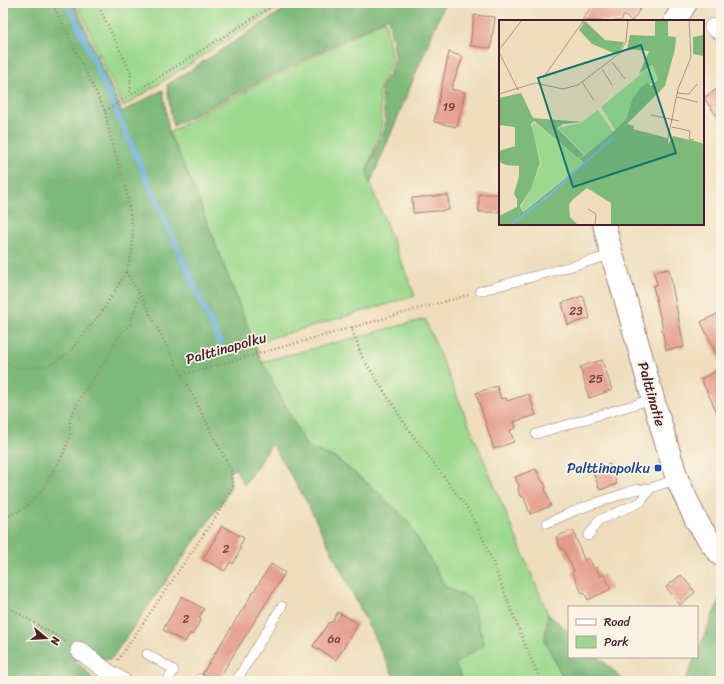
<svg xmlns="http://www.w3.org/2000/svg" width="724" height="684" viewBox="0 0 724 684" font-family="Sriracha,sans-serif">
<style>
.green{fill:#9cd98e;stroke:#737c5c}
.forest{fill:#7db979;stroke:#646c52}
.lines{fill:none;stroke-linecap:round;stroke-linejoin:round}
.stream{stroke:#77b5ea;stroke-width:5}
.building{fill:#e49c8a}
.lane-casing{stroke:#9c7e74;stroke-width:10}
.street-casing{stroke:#9c7e74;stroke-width:18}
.secondary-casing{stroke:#9c7e74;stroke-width:24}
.path{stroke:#9c7e74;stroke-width:2.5;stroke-dasharray:1 3;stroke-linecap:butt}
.lane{stroke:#fff;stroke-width:9}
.street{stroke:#fff;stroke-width:17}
.secondary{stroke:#fff;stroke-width:22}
.transit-dot{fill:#1a4fb4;stroke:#fcf5e5;stroke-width:1.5}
.labels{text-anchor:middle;stroke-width:3.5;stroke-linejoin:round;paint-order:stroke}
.number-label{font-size:12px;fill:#703e43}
.street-label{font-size:14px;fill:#4a1f2b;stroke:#fcf5e5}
.transit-label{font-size:14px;fill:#164399;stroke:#fcf5e5;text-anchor:end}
.inset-river{fill:none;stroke:#77b5ea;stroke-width:2}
.inset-road{fill:none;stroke:#ac9283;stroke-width:1}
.view{fill:#0f766e;fill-opacity:0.15;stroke:#0f766e;stroke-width:2}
.inset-edge{fill:none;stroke:#4a1f2b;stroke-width:2}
</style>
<rect width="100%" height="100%" fill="#fcf5e5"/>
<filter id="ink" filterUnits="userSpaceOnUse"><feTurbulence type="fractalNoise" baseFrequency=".025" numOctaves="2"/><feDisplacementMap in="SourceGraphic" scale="8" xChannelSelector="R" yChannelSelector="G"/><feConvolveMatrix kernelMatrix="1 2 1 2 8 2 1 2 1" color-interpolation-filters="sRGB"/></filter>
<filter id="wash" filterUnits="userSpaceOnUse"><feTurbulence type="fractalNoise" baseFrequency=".012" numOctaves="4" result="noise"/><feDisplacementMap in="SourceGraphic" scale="16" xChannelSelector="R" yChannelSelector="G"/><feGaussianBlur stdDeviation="0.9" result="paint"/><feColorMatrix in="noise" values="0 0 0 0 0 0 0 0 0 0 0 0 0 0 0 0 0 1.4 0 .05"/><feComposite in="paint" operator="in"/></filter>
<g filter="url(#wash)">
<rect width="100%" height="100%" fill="#eedebd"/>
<g class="green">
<polygon points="77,3 285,3 123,107"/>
<polygon points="385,20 392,60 379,91 382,128 367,170 370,184 415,296 254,343 191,181 169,133 196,117"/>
<polygon points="425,319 548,614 545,641 565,681 463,681 455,665 471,599 446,587 406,519 373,488 336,458 307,447 262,362"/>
</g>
<g class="forest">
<polygon points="3,3 74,3 122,112 163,90 169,133 191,181 254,343 262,362 307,447 335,458 373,488 406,519 446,587 471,599 484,645 455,664 463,681 396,681 308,504 272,444 244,485 236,469 229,471 231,486 222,502 111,659 74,659 95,681 3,681"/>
<polygon points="294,3 445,3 370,184 367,170 386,126 381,90 396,59 388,17 173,126 167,85"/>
<polygon points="721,596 721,681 685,681 695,657 697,657 697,653"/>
<polygon points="548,614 569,632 569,657 598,657 625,681 565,681 545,641"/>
</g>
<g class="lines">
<polyline class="stream" points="68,3 220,343"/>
</g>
<g id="blocks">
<g class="building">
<polygon points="594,3 644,3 632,21 624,15 621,21 582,21"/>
<polygon points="474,15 495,17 491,48 470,46"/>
<polygon points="449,52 463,57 451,89 465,92 457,127 434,122"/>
<polygon points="721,86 721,122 704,98"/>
<rect x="479" y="194" width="21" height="18"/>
<polygon points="448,195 449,210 413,213 412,198"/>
<polygon points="669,269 684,347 666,350 662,329 663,329 653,286 657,285 654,272"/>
<polygon points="583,296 590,318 568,325 562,303"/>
<polygon points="721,312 721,363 701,322"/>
<polygon points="602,360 612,390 589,398 580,367"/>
<polygon points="721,369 721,421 701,379"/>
<polygon points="497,386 501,399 506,398 507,401 529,394 536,415 514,422 516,428 510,430 514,442 494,449 476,393"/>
<polygon points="610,464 617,484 600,490 592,470"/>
<polygon points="536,469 542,481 544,482 546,487 545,489 551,506 530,514 524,497 520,496 518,489 519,486 515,477"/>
<polygon points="222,526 244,538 239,547 241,548 233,564 230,562 225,571 203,559"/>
<polygon points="573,530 584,560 589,558 594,569 596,567 600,576 604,574 611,589 588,600 584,592 582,593 572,572 574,571 563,548 561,549 556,537"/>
<polygon points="271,564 285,573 217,681 213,681 202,674"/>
<polygon points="681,575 695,592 680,605 666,587"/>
<polygon points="182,596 204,609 199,618 201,619 192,635 190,633 185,642 163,630"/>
<polygon points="338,612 358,624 336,660 313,646 328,623 332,622"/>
</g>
</g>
</g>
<g filter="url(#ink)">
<use href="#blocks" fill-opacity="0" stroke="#9c7e74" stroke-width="1"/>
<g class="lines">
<g class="lane-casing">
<g id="lane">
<polyline points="480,291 612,255"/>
<polyline points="536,434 653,399"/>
<polyline points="547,523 579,509 634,490 651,488 677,479"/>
<polyline points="588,536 599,520 641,502 651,488"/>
<polyline points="147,654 174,670 167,681"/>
<polyline points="198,681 199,679"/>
<polyline points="236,681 282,606"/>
</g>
</g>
<g class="street-casing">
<g id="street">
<polyline points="713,27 721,32"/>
<polyline points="79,650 109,673 122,681"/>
</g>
</g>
<g class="secondary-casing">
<g id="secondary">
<polyline points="675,21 686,3"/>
<polyline points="604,224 612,255 626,301 653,399 677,479 696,520 711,543 721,555"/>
</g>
</g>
<g class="path">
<polyline points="97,3 131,73 130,94"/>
<polyline points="105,111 277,3"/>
<polyline points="126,272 140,295 182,375"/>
<polyline points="351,327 362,357 411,433 468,509 484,541 530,657 541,681"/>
<polyline points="3,363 19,368 47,366 67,355 104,309 126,272 132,252 133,232 126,189 112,143 105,111 52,3"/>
<polyline points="3,520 11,515 26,507 43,488 63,455 70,435 70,418 82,395 109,356 118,337 130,324 140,295"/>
<polyline points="717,574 721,580"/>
<polyline points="3,604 66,642"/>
<polyline points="118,660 225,503 233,486 231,470 182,375 468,295"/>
</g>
<use href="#lane" class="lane"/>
<use href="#street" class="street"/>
<use href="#secondary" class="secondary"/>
</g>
</g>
<rect class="transit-dot" x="654" y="464" width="8" height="8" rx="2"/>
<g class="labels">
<g class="number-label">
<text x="449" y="111">19</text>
<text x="576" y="315">23</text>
<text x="596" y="383">25</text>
<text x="226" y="553">2</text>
<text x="186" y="623">2</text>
<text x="334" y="643">6a</text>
</g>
<g class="street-label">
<text transform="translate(226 348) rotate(-16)" y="5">Palttinapolku</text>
<text transform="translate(652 394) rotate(74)" y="5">Palttinatie</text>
</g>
<g class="transit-label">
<text x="650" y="473">Palttinapolku</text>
</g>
</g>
<g transform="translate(499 20)">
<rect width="205" height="205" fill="#eedebd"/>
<path d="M153 45 159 59 141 71 133 80 127 99 116 110 102 87ZM99 90 114 112 86 135 59 108 82 103ZM35 102 85 143 24 191 22 186 32 169 42 143 32 107Z" fill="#9cd98e"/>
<path d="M156 0H169V16L177 17 176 29 166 66 128 104 135 106 134 109 168 118 170 123 174 116 203 123 205 128V205H112V183L88 168 73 180 70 185 71 197 79 205H0V196L18 187V179L15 174 20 156V146L7 145 0 142V131L16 126V107L0 105V78L22 73 34 98 84 102 64 104 58 108 85 135 79 138 35 101 32 104 41 143 32 169 21 186 24 192 85 143 80 138 86 135 114 112 127 99 133 80 142 67 148 63 152 66 159 59 153 45 140 54 150 31 128 29 131 15 156 16ZM86 1 106 20 125 22 122 29 117 34 93 24 80 10ZM205 15V36L194 34V17Z" fill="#7db979"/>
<path class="inset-river" d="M11 205 47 178 115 117"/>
<path class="inset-road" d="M83 1 102 19M0 30 23 0M0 32 19 70M113 42 126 59M103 49 113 65M44 58 85 0M83 62 95 80M178 73 190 74 198 64M0 74 36 63 64 69 79 65 121 33 127 21 129 0M178 77 198 82M152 95 180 101M173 107 191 111 190 119 195 120M168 123 179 69 192 37 190 0M89 189 97 194 96 205"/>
<path class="view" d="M142 25 177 133 74 167 39 58Z"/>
<rect width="205" height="205" class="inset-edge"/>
</g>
<rect width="724" height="684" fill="none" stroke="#fcf5e5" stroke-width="16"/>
<rect x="568" y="606" width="130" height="52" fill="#fcf5e5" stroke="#b59f9b"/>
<rect x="576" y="619" width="20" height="6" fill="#ffffff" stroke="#b59f9b"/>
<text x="604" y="626" font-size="12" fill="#4a1f2b">Road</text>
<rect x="576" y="636" width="20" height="12" fill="#9cd98e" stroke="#b59f9b"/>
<text x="604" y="646" font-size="12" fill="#4a1f2b">Park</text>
<g transform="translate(46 638) rotate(108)" stroke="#fcf5e5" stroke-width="3" paint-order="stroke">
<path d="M0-3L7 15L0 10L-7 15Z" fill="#4a1f2b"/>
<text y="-6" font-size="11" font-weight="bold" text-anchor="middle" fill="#4a1f2b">N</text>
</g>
</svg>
